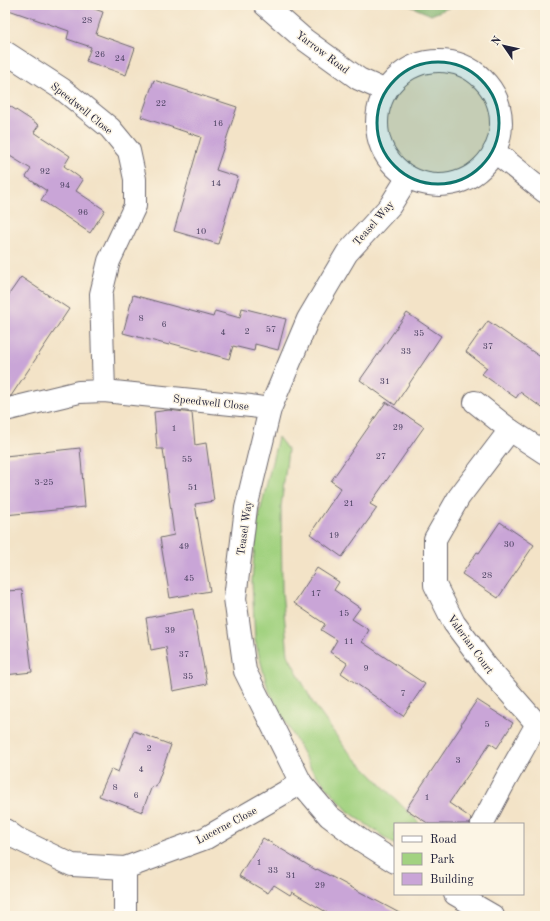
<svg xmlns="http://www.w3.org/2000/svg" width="550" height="921" viewBox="0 0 550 921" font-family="'Old Standard TT',serif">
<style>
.green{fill:#a2d280;stroke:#627a5e}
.forest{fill:#81b46e;stroke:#526b54}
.building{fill:#c9a5d7}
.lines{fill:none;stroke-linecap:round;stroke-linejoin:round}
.minor-casing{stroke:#6b666c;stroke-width:24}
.tertiary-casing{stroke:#6b666c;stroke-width:24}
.minor{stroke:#fff;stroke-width:22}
.tertiary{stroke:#fff;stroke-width:22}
.marked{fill:#0f766e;fill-opacity:0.2;stroke:#0f766e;stroke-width:3;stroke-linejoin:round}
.labels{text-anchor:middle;stroke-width:3;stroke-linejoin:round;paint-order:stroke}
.number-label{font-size:9px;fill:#4c4362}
.street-label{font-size:11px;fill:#22223b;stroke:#fcf5e5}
</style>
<rect width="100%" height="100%" fill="#fcf5e5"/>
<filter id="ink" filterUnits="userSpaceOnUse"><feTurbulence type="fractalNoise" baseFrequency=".025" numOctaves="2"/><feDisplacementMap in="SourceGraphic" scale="8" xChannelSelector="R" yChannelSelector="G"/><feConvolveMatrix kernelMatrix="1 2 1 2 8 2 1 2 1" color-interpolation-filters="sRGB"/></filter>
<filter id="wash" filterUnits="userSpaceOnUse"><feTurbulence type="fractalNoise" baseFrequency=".012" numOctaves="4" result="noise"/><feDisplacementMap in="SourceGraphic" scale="16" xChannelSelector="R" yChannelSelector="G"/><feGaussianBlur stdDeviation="0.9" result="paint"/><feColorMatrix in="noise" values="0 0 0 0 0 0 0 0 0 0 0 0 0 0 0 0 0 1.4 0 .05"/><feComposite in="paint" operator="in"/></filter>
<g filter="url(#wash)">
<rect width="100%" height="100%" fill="#f3e3c7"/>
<polygon class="green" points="278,437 288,450 281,507 282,591 288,655 313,703 345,748 420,824 395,824 395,845 348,811 312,770 268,689 255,640 252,582 256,529"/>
<polygon class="forest" points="408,5 455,5 431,15"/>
<g id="blocks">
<g class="building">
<polygon points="7,5 83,5 103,12 96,34 135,48 126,75 86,61 91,47 67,39 69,31 6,9"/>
<polygon points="154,80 237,107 216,170 238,177 218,244 174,231 201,137 141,117"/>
<polygon points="5,103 39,125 34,132 70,156 64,166 83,180 76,191 105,210 90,233 41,200 47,191 26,177 31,169 5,153"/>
<polygon points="21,277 69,309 11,396 5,397 5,300"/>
<polygon points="133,295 213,317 215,311 240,318 242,308 286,319 278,350 255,344 254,351 233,346 229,359 170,343 169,345 123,333"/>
<polygon points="407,313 441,336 395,405 360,380"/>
<polygon points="488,321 545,360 545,410 520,392 516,398 482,374 487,368 466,352"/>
<polygon points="386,402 424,427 370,504 377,508 342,557 310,534 341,488 331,481"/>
<polygon points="169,410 192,413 195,445 206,443 214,501 195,504 210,591 170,598 160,538 174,535 163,449 157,449 154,412"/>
<polygon points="80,448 85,507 5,515 5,456"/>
<polygon points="500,522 534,545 498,598 462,574 477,552 479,553"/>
<polygon points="317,568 339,582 334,590 360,608 352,619 369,630 362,642 425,684 403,716 341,673 347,663 330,652 337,640 321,630 325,624 294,603"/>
<polygon points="22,590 32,672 5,675 5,591"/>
<polygon points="193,609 207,684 173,691 166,647 151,650 146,618"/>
<polygon points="477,700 513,723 497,748 490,743 449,803 471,818 470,824 429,824 406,809 462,725 461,724"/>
<polygon points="134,731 171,745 156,787 152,786 142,812 99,796 111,769 118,772"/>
<polygon points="263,838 316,870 317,869 405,916 333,916 292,892 290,895 274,885 268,893 239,876"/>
</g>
</g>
</g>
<g filter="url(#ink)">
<use href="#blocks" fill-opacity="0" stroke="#6b666c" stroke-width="1"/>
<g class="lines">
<g class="minor-casing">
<g id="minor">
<polyline points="5,52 62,89 110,128 129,151 135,179 135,206 109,261 101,294 104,391"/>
<polyline points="475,402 510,430 545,453"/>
<polyline points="5,410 79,392 104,391 251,406 270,409"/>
<polyline points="510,430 459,497 435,539 435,585 454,623 487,667 537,724 545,723"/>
<polyline points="482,824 505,781 537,724"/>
<polyline points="5,830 16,838 72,865 125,868 206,838 301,783"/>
<polyline points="395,862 362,841 329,816 301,783 245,671 235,598 246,508 270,409 308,319 347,253 390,206 408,177"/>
<polyline points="455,894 493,916"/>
<polyline points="125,916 125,868"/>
</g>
</g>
<g class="tertiary-casing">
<g id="tertiary">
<polyline points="265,5 305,40 359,79 386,91"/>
<circle cx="439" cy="123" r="62"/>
<polyline points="494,151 545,192"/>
</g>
</g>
<use href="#minor" class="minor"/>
<use href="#tertiary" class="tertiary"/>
</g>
</g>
<path class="marked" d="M377 123a61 61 0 1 1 122 0a61 61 0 1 1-122 0Z"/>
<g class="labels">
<g class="number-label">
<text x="87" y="23">28</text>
<text x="100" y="57">26</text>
<text x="120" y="61">24</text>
<text x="161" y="106">22</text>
<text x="218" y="126">16</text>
<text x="45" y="174">92</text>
<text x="216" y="186">14</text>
<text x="65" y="188">94</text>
<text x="83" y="215">96</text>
<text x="201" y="234">10</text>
<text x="141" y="321">8</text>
<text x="164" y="327">6</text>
<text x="271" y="332">57</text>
<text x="247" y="334">2</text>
<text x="223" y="335">4</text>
<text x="419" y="336">35</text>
<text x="488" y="349">37</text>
<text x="406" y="354">33</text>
<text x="385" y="384">31</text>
<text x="398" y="430">29</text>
<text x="174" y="431">1</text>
<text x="381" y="459">27</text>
<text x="187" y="462">55</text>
<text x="44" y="485">3-25</text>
<text x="193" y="490">51</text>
<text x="349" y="506">21</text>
<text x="334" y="538">19</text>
<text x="509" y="547">30</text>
<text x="184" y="549">49</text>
<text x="487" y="578">28</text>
<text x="189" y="581">45</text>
<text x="316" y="596">17</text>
<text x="344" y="616">15</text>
<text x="170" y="633">39</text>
<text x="349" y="644">11</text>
<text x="184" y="657">37</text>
<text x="366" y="671">9</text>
<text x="188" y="679">35</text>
<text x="403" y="696">7</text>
<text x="487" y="727">5</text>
<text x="149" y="751">2</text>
<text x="458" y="763">3</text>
<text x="141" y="772">4</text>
<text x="115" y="790">8</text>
<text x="136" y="798">6</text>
<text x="427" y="800">1</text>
<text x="259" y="865">1</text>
<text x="273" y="873">33</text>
<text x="291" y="878">31</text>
<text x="320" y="888">29</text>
</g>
<g class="street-label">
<text transform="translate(323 52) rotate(37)" y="4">Yarrow Road</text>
<text transform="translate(82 108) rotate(39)" y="4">Speedwell Close</text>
<text transform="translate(373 223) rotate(-49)" y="4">Teasel Way</text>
<text transform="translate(211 402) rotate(6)" y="4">Speedwell Close</text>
<text transform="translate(244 528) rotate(-82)" y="4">Teasel Way</text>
<text transform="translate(471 644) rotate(54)" y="4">Valerian Court</text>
<text transform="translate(226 825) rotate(-28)" y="4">Lucerne Close</text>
</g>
</g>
<rect width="550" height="921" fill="none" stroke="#fcf5e5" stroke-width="20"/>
<rect x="394" y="823" width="130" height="72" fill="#fcf5e5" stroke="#a5a1a1"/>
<rect x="402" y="836" width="20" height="6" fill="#ffffff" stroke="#a5a1a1"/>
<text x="430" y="843" font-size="12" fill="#22223b">Road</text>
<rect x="402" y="853" width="20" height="12" fill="#a2d280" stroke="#a5a1a1"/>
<text x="430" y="863" font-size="12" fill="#22223b">Park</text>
<rect x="402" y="873" width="20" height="12" fill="#c9a5d7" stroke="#a5a1a1"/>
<text x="430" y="883" font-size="12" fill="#22223b">Building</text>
<g transform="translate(504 46) rotate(304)" stroke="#fcf5e5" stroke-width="3" paint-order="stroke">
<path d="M0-3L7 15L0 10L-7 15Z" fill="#22223b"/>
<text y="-6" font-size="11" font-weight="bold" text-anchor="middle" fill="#22223b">N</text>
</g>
</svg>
